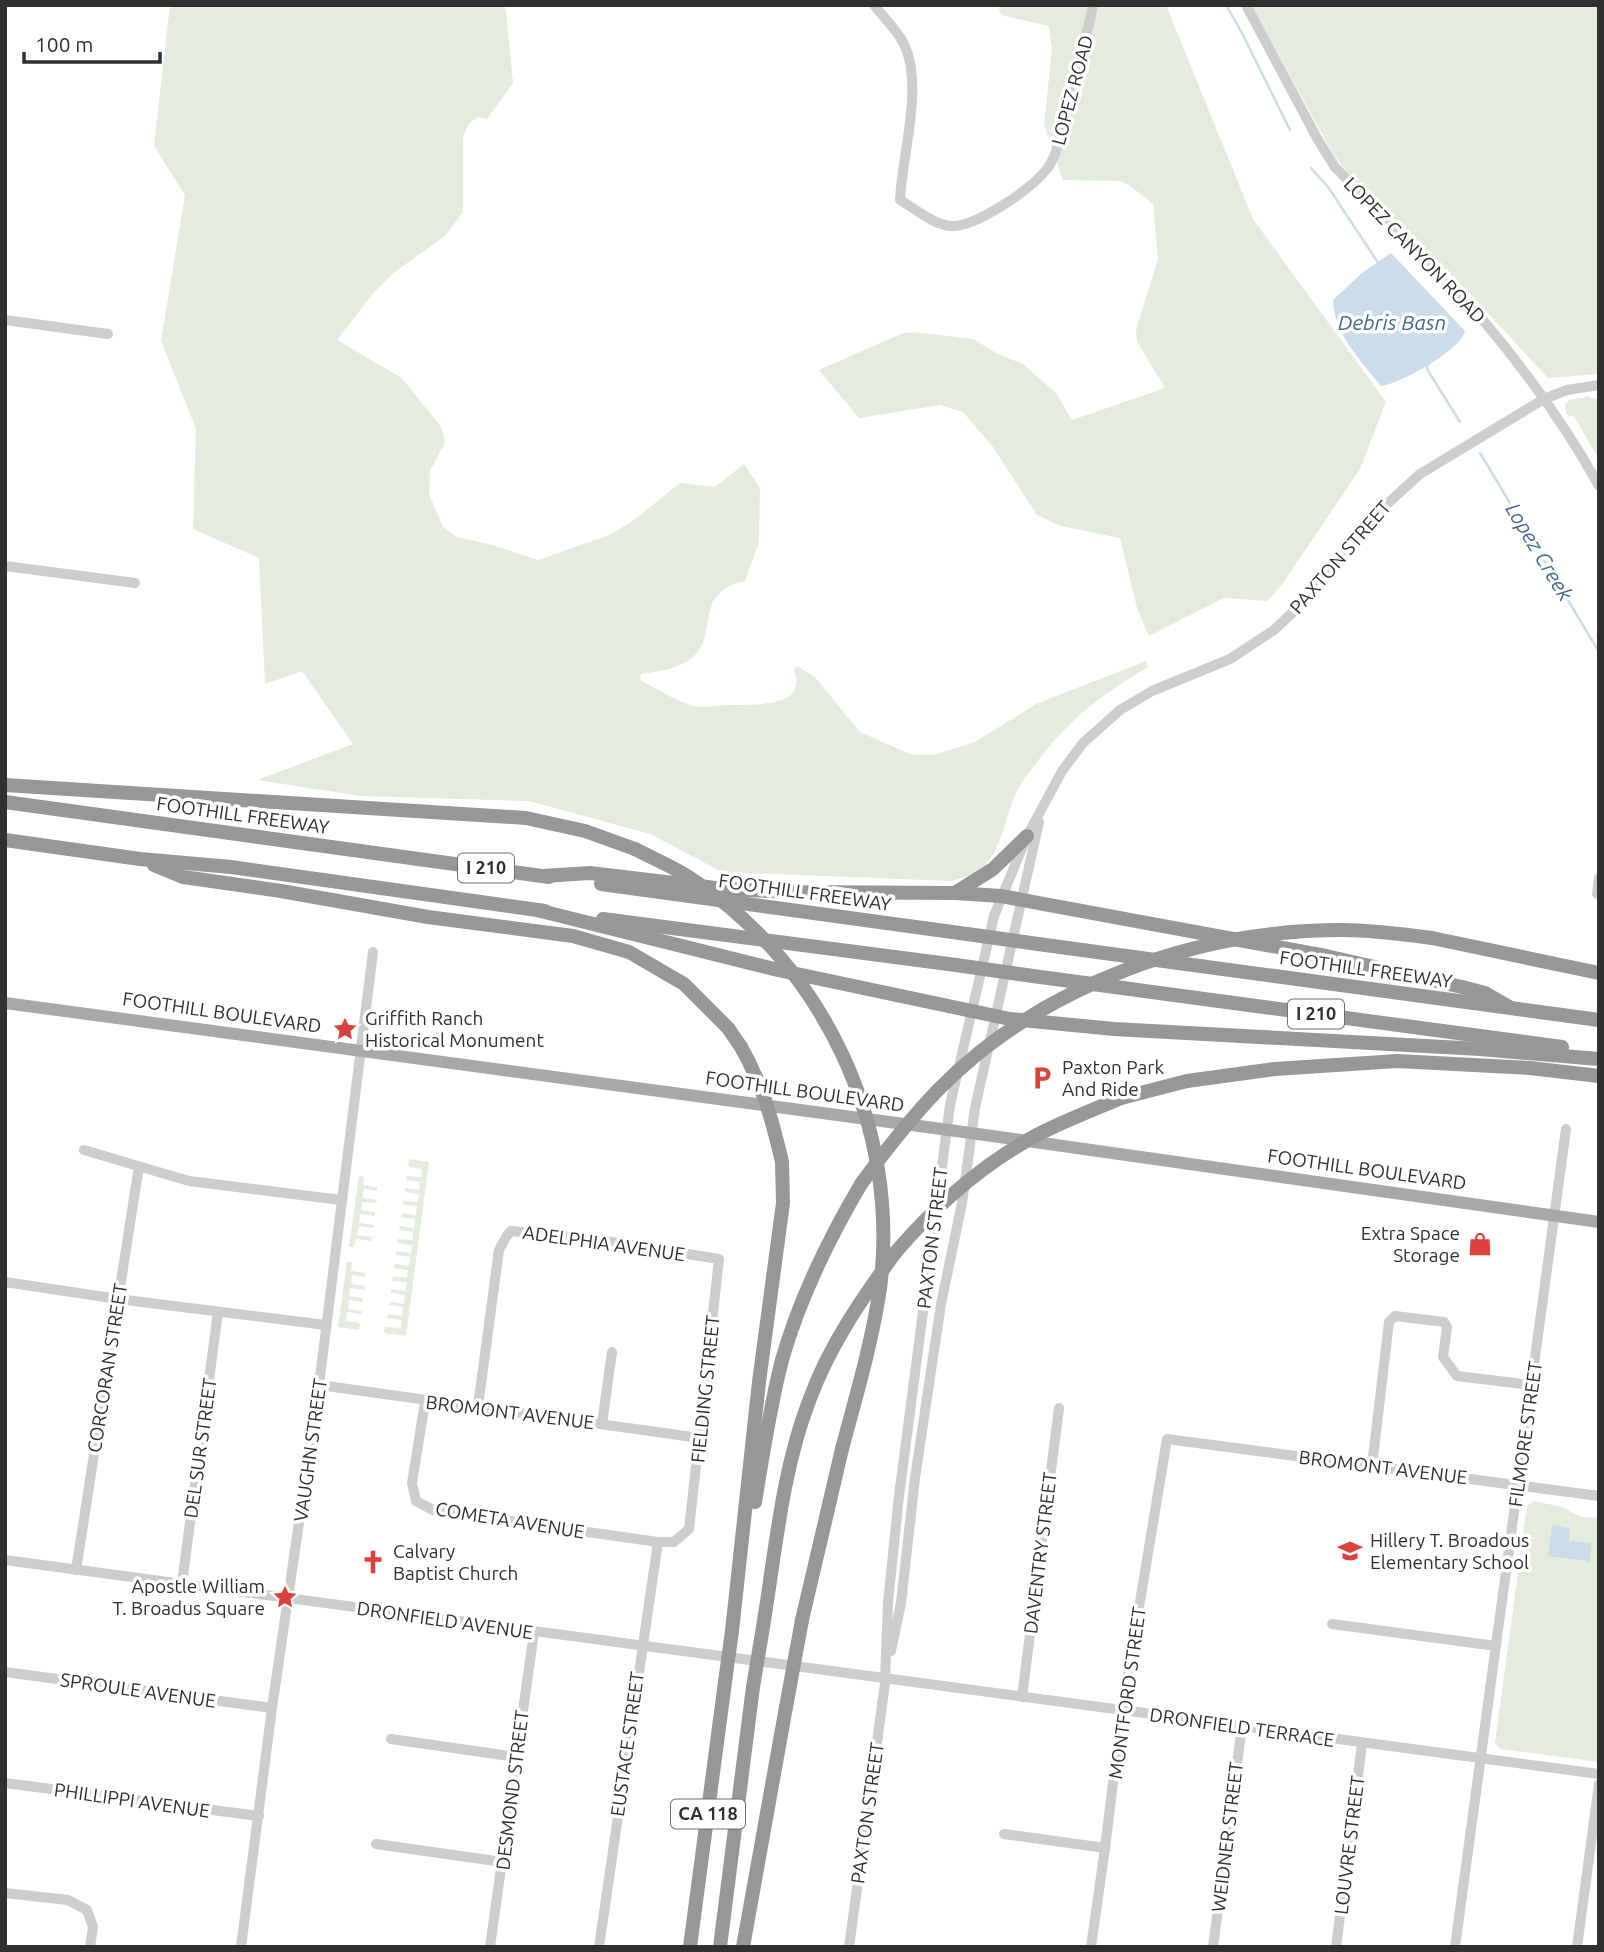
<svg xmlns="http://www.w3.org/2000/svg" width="1604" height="1952" viewBox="0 0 1604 1952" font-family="Ubuntu,sans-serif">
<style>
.green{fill:#e4ecde}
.water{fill:#ccdcea}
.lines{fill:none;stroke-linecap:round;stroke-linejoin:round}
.stream{stroke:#ccdcea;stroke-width:2.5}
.minor{stroke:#cdcdcd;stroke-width:10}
.major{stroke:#a8a8a8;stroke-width:12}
.highway{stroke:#979797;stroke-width:14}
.highway-bridge{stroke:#979797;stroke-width:14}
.labels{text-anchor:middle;stroke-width:7;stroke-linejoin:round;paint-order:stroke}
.shield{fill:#fff;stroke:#6e6e6e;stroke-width:2}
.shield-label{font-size:18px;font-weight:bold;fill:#303030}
.street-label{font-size:19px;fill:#303030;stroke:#fff}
.poi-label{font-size:19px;fill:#303030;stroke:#fff;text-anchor:start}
.water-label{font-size:21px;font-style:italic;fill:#42698e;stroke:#fff}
</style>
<rect width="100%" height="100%" fill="#fff"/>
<g class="green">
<path d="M170 5H503L506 10 513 83 487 119 478 117 469 123 463 138V212L445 236 396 271 374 292 337 340 402 378 441 427 445 442 430 471 429 494 443 527 457 537 492 545 538 560 609 535 634 520 680 483 715 487 744 464 760 488 759 542 745 581C692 592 719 635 693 657 679 669 659 671 641 674L640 680C654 687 679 703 694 706 706 708 720 705 732 705 755 704 808 708 794 670L797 666 815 677 860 732 910 754 933 755 975 742 1036 704 1146 661 1148 667C1098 697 1069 719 1034 766 1026 775 1019 787 1014 798 998 838 1000 873 949 881L722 872 650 834 529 801 361 796 257 780 353 744 302 671 265 684 259 558 193 529 196 429 161 341 185 195 154 146Z"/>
<polygon points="998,5 1166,5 1253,219 1386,402 1360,469 1281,586 1267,601 1224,598 1149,636 1137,608 1120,538 1061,526 1037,515 993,447 963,412 940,405 859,418 819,370 903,333 914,332 973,339 998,354 1023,364 1056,393 1072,420 1165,388 1137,342 1136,330 1158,259 1153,204 1129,185 1120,181 1063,180 1044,125 1052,49 1049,26 1001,15"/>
<polygon points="1251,5 1599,5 1599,374 1548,378 1470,294 1347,172 1332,152"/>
<path d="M1590 396 1591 400V398L1599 399V459L1573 415 1569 417C1565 411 1563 405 1569 400Z"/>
<polygon points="409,1159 429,1162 406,1336 384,1333 385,1327 401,1328 402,1320 387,1318 388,1314 402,1316 403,1307 389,1305 390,1302 404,1304 405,1295 391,1293 391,1289 406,1291 407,1282 392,1281 393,1276 407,1278 408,1270 394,1268 395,1264 409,1266 410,1257 396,1255 396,1251 411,1253 412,1245 398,1243 398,1239 413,1240 413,1232 399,1230 400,1226 414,1228 415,1219 401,1217 402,1213 416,1215 417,1206 403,1205 403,1201 418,1202 419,1194 405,1192 405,1188 419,1190 420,1182 406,1180 407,1176 421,1177 422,1169 408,1167"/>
<polygon points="359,1176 364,1177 363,1185 377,1187 377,1191 364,1189 362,1198 377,1200 376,1203 362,1202 361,1210 375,1212 375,1216 360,1214 359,1223 374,1225 373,1228 359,1226 357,1235 372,1237 371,1241 356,1239 354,1247 349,1247"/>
<polygon points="347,1262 352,1262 351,1271 366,1273 365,1277 352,1275 351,1284 365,1286 365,1290 350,1288 349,1296 363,1298 363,1302 349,1300 348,1309 362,1311 361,1314 347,1312 346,1321 360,1323 359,1330 338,1327"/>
<polygon points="1534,1501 1562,1507 1581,1517 1599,1518 1599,1762 1501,1749 1495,1743 1527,1506"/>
</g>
<g class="water">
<path d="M1391 253 1465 331C1461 350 1400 384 1381 386 1361 361 1334 334 1333 300L1362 273Z"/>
<polygon points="1552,1525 1570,1528 1569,1541 1592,1543 1589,1564 1586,1561 1548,1556"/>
</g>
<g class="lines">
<g class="stream">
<polyline points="1226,5 1242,33 1290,130"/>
<polyline points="1311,168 1328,187 1379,264"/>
<polyline points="1428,361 1427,369 1460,422"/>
<polyline points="1480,453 1599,652"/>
</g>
<g class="minor">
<path d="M874 5C884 18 897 30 904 44 924 85 902 155 900 200 914 208 935 226 952 226 978 226 1031 189 1047 169 1062 149 1062 117 1068 93 1077 63 1088 36 1093 5"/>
<path d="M1246 5 1318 140 1335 167 1482 319C1526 371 1566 426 1599 486"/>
<polyline points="5,320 108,334"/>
<polyline points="5,566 135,583"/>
<polyline points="1597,894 1599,878"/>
<polyline points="84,1150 189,1181 341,1200"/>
<polyline points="5,1282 118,1299 326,1325"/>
<polyline points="319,1385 700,1438"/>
<polyline points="425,1402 412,1483 416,1501 433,1510 658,1542 674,1542 689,1529 719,1259 599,1240 511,1231 506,1237 499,1250 478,1406"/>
<polyline points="602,1424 612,1352"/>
<polyline points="1372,1466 1389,1322 1395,1316 1444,1322 1447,1327 1443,1357 1457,1376 1531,1385"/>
<polyline points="5,1560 1599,1774"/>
<polyline points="76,1570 139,1166"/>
<polyline points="182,1583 218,1312"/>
<polyline points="1332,1624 1496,1646"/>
<polyline points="891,1651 901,1603 915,1478 941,1304 962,1203 975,1108 1039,822"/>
<polyline points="5,1672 272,1708"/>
<polyline points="885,1680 888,1602 899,1496 950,1105 994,916 1027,836 1062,771 1083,743 1120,710 1152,691 1230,659 1274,630 1308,598 1375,515 1420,474 1544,399 1567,390 1599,385"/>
<polyline points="1022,1697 1059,1408"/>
<polyline points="391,1739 516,1757"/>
<polyline points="5,1783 259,1816"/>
<polyline points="1004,1834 1105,1848"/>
<polyline points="376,1844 503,1862"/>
<polyline points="5,1893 68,1900 87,1910 93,1927 90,1947"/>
<polyline points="241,1947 272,1708 319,1385 373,952"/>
<polyline points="490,1947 534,1632"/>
<polyline points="599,1947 658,1542"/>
<polyline points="849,1947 886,1676"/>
<polyline points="1091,1947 1105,1848 1122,1710 1167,1439 1599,1496"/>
<polyline points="1213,1947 1242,1726"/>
<polyline points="1336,1947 1362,1744"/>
<polyline points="1455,1947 1566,1129"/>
<polyline points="1577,1947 1599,1784"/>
</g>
<polyline class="major" points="5,1003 971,1133 1599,1222"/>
<g class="highway">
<polyline points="5,785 526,818 585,831 635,849"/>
<polyline points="5,802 549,877"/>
<polyline points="5,840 140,859 231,867 545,911"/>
<polyline points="154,865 183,877 281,891 428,917 573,936 629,952 684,984 728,1028 741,1047"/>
<polyline points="543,876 590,873 724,889 792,892 955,893 1001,896 1326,956 1462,987 1485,993 1511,1008"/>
<polyline points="601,884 967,934"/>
<polyline points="955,893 993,869 1027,836"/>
<polyline points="537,910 778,970 1010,1019 1114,1029 1480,1049 1599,1059"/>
<polyline points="603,919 956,965"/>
<polyline points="1432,938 1599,973"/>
<polyline points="1038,944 1599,1020"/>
<polyline points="1033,976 1562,1047"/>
<polyline points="1121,1098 1187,1081 1275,1069 1397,1061 1530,1068 1599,1076"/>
<path d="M755 1502C763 1454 770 1406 782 1360 800 1297 828 1240 861 1184"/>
<polyline points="802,1620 842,1449"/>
<polyline points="732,1631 759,1382 783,1203 782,1162"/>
<path d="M762 1633C775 1557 781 1474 809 1401 829 1346 861 1300 895 1253"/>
<polyline points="690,1947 725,1682"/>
<polyline points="720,1947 753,1687"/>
<polyline points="743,1947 786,1707"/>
</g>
<g class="highway-bridge">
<path d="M635 849C652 858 671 866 687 876 823 962 901 1129 880 1288 872 1343 856 1396 842 1449"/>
<polyline points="967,934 1038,944"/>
<polyline points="956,965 1033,976"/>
<path d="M741 1047C763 1086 772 1119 782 1162"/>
<path d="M861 1184C885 1151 910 1119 938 1090 1041 985 1196 930 1342 930 1372 930 1402 934 1432 938"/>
<path d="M895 1253C936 1205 981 1165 1037 1135 1064 1121 1093 1110 1121 1098"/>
<polyline points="725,1682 732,1631"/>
<polyline points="753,1687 762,1633"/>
<polyline points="786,1707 802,1620"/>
</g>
</g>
<defs>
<g id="sight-bare" transform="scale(1.89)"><path d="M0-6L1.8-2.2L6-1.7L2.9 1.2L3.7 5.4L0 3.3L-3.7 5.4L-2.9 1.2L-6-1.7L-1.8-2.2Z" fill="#db413d" stroke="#fff" stroke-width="2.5" paint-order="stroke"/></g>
<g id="parking-bare" transform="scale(1.89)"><path d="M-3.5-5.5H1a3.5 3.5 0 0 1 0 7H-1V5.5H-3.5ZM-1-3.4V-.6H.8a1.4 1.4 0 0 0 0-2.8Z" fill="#db413d" stroke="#fff" stroke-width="2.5" paint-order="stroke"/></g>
<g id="shop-bare" transform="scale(1.89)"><path d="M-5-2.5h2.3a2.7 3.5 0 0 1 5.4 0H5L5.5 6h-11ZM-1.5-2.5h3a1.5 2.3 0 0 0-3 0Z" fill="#db413d" stroke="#fff" stroke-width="2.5" paint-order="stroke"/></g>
<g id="school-bare" transform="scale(1.89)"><path d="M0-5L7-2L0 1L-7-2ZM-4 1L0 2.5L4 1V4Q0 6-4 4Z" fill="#db413d" stroke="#fff" stroke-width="2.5" paint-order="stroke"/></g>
<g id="church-bare" transform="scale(1.89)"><path d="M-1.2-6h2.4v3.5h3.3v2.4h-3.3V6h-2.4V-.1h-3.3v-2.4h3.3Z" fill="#db413d" stroke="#fff" stroke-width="2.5" paint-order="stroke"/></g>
</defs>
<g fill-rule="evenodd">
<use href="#sight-bare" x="345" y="1029"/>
<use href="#parking-bare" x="1042" y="1078"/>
<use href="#shop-bare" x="1480" y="1244"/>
<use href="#school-bare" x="1350" y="1551"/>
<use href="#church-bare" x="373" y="1562"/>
<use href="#sight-bare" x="285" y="1597"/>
</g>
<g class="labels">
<g class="shield">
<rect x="458" y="853.5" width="56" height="29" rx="5"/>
<rect x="1288" y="999.5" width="56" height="29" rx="5"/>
<rect x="671" y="1799.5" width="74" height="29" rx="5"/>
</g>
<g class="shield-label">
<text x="486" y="874">I 210</text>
<text x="1316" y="1020">I 210</text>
<text x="708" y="1820">CA 118</text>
</g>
<g class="street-label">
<text transform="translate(1072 90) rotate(-75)" y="7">LOPEZ ROAD</text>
<text transform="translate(1415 250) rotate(46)" y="7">LOPEZ CANYON ROAD</text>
<text transform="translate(1340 557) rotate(-49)" y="7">PAXTON STREET</text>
<text transform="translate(243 815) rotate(8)" y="7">FOOTHILL FREEWAY</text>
<text transform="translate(805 892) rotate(8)" y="7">FOOTHILL FREEWAY</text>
<text transform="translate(1366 969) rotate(8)" y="7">FOOTHILL FREEWAY</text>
<text transform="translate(222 1012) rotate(8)" y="7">FOOTHILL BOULEVARD</text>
<text transform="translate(805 1091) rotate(8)" y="7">FOOTHILL BOULEVARD</text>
<text transform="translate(1367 1169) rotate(8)" y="7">FOOTHILL BOULEVARD</text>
<text transform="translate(932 1238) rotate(-83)" y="7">PAXTON STREET</text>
<text transform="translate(604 1243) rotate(8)" y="7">ADELPHIA AVENUE</text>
<text transform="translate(107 1368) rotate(-81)" y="7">CORCORAN STREET</text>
<text transform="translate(705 1389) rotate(-84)" y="7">FIELDING STREET</text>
<text transform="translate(510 1412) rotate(7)" y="7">BROMONT AVENUE</text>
<text transform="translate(1525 1434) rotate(-82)" y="7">FILMORE STREET</text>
<text transform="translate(200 1448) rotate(-82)" y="7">DEL SUR STREET</text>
<text transform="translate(310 1450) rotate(-82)" y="7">VAUGHN STREET</text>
<text transform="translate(1383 1467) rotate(7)" y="7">BROMONT AVENUE</text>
<text transform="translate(510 1520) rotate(9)" y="7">COMETA AVENUE</text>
<text transform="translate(1040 1553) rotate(-83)" y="7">DAVENTRY STREET</text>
<text transform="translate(445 1620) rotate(8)" y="7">DRONFIELD AVENUE</text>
<text transform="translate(138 1690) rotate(8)" y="7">SPROULE AVENUE</text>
<text transform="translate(1127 1693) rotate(-82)" y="7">MONTFORD STREET</text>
<text transform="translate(1242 1727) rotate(8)" y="7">DRONFIELD TERRACE</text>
<text transform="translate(627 1744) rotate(-82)" y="7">EUSTACE STREET</text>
<text transform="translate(512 1790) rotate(-83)" y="7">DESMOND STREET</text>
<text transform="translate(132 1800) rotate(8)" y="7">PHILLIPPI AVENUE</text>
<text transform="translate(867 1813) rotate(-82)" y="7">PAXTON STREET</text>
<text transform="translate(1227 1837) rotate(-83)" y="7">WEIDNER STREET</text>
<text transform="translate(1349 1845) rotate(-83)" y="7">LOUVRE STREET</text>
</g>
<g class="poi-label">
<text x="365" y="1025">Griffith Ranch<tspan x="365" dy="22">Historical Monument</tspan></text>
<text x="1062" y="1074">Paxton Park<tspan x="1062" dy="22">And Ride</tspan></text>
<text x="1460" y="1240" text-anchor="end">Extra Space<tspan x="1460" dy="22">Storage</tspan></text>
<text x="1370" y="1547">Hillery T. Broadous<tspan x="1370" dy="22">Elementary School</tspan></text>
<text x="393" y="1558">Calvary<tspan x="393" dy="22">Baptist Church</tspan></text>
<text x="265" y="1593" text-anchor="end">Apostle William<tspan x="265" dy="22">T. Broadus Square</tspan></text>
</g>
<g class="water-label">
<text x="1392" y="330">Debris Basn</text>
<text transform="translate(1539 552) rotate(59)" y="7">Lopez Creek</text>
</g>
</g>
<rect width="1604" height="1952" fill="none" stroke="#303030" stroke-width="14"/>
<path d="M24 52v10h136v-10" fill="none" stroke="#303030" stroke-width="3.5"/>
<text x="35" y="52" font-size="21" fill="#303030" stroke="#ffffff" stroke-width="5" paint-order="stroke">100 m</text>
</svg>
